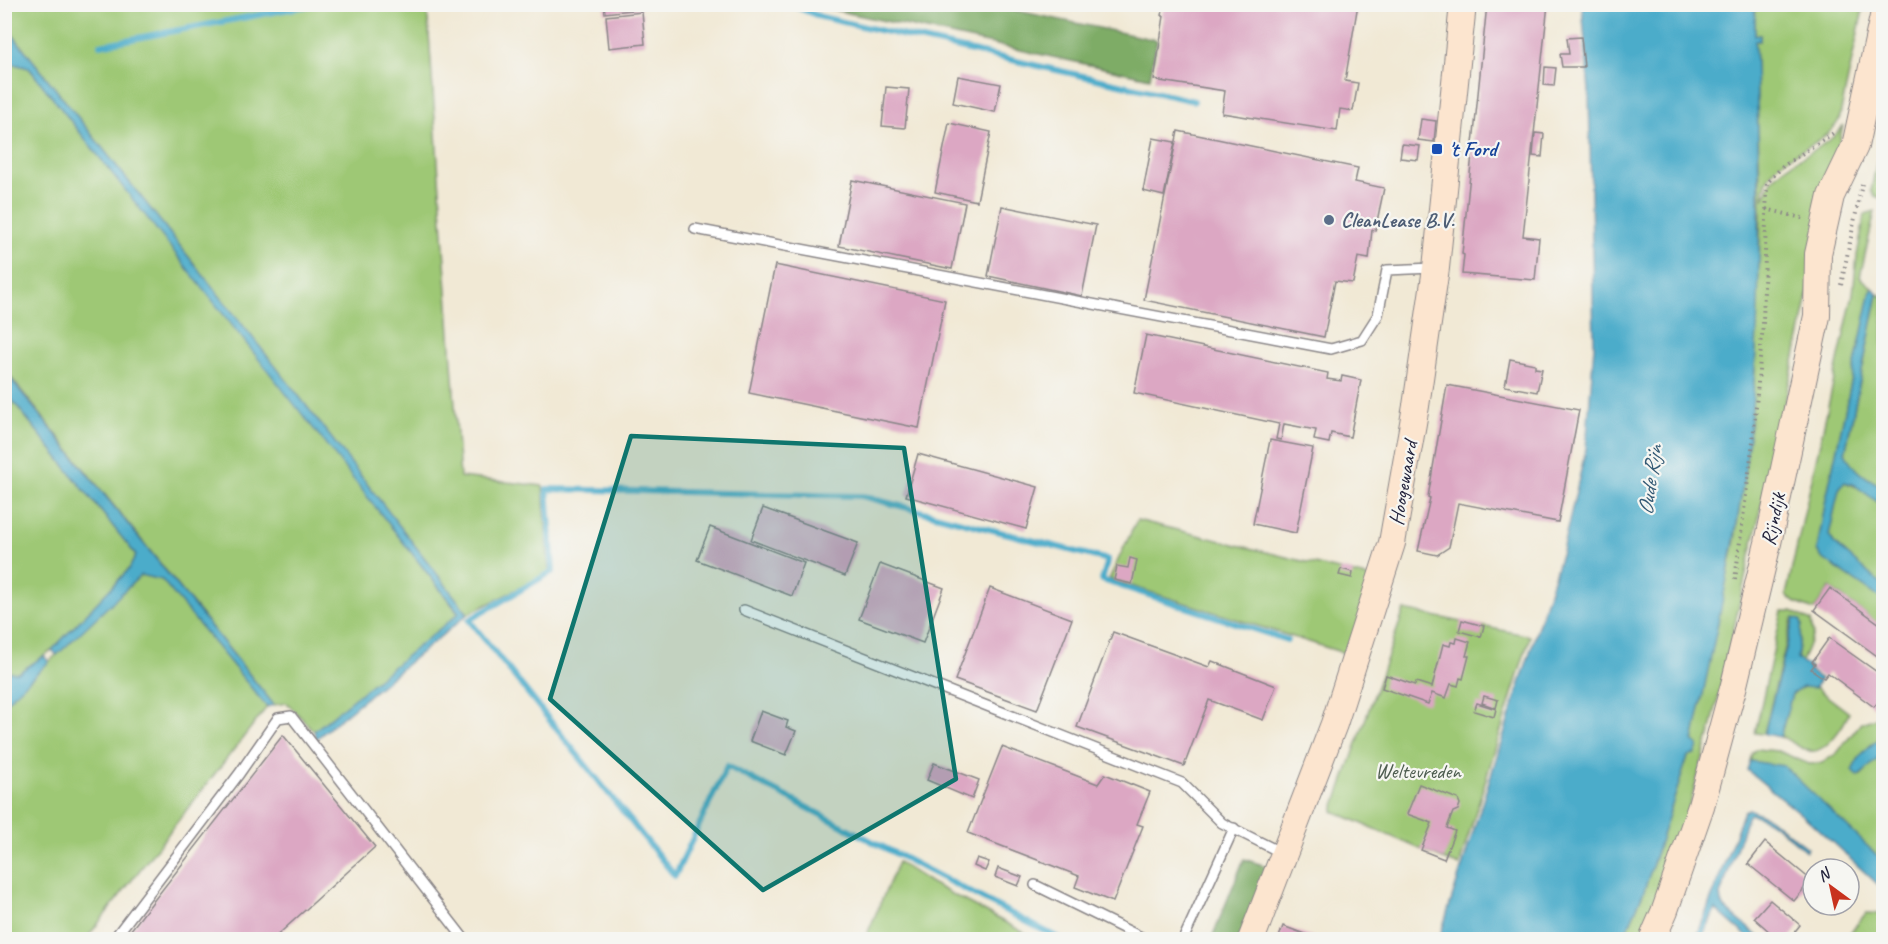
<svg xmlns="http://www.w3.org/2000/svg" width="1888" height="944" viewBox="0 0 1888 944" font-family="Caveat,sans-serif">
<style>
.green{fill:#9ec874;stroke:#607558;stroke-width:1.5}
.forest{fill:#7eac66;stroke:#506750;stroke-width:1.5}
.water{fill:#4bacca;stroke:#366782;stroke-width:1.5}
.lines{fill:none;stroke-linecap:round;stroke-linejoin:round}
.stream{stroke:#4bacca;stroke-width:6}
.building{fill:#dca7c3}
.lane-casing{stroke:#8a8688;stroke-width:12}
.secondary-casing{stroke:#8a8688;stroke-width:28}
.path{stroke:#8a8688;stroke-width:4;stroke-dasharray:1.5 4.5;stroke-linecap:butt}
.lane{stroke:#fff;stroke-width:9}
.secondary{stroke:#fce5cf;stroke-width:26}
.marked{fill:#0f766e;fill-opacity:0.2;stroke:#0f766e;stroke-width:4.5;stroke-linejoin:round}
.transit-dot{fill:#1a4fb4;stroke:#f6f6f2;stroke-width:2}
.service-dot{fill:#5c6f8a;stroke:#f6f6f2;stroke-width:2}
.labels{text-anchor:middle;stroke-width:4.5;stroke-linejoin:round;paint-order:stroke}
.transit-label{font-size:21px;font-weight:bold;fill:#164399;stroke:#f6f6f2;text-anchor:start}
.service-label{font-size:21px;font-weight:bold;fill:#4e5e75;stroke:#f6f6f2;text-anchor:start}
.street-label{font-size:21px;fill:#22223b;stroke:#f6f6f2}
.park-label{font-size:21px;fill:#4d5c4f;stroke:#f6f6f2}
.water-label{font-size:22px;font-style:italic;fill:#325974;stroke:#f6f6f2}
</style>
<rect width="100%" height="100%" fill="#f6f6f2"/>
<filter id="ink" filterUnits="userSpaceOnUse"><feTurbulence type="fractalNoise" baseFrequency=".0167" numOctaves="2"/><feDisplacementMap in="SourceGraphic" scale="12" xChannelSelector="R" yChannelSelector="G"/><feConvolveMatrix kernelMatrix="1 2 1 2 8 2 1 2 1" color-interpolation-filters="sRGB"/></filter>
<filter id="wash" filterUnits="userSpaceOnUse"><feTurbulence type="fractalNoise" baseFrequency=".008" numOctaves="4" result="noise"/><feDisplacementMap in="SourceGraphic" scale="24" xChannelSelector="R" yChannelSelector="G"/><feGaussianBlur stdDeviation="1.35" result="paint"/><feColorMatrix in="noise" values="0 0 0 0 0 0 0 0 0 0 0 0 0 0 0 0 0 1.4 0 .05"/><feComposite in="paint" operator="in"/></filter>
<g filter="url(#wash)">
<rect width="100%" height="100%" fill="#f1e9d5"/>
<g class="green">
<polygon points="5,4 427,5 460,477 543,486 549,573 468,614 291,386 5,25"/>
<path d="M1755 5H1864L1839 120C1820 154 1764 151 1763 199 1767 192 1769 184 1774 178 1792 157 1830 148 1843 125L1799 339 1712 725 1686 819 1642 939 1623 940 1644 891 1688 756 1698 746 1693 741 1735 540 1750 428 1755 371 1761 211 1755 41H1760V35H1755Z"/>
<polygon points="14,64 29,68 286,390 459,614 314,731 287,703 274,705 5,370 4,67"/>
<polygon points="1883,130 1884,199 1883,199 1875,196 1871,191"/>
<polygon points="1875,211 1860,277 1874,289 1871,290 1826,499 1817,550 1822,558 1883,600 1883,627 1830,588 1814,610 1794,602 1786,595 1853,294 1857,255 1864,219 1865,214"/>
<path d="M1878 294 1882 296 1883 294V487C1868 479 1853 470 1845 454Z"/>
<polygon points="4,390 136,555 129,569 52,650 18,674 8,672 4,667"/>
<polygon points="1844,482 1859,488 1884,506 1883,586 1834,543 1829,535 1839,489"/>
<polygon points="1137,520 1375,579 1347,654 1109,579"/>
<polygon points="141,575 163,580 267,707 86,939 5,940 5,703"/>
<polygon points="1404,610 1530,636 1459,866 1333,811"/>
<polygon points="1782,611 1792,611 1811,621 1813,634 1802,662 1797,659 1802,624 1792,619 1764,734 1755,733"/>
<path d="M1803 687H1815L1849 713C1844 725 1826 754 1810 751 1799 749 1790 739 1780 737L1792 694Z"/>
<path d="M1883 706V737C1869 745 1859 755 1852 771L1861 775 1874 761 1883 756V861L1784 767 1750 761 1752 753 1756 749 1778 751 1809 764 1822 763 1837 753 1861 723 1880 717Z"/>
<polygon points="898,862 931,883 1036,939 865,939"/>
<polygon points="1866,913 1879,914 1883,918 1883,939 1845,939"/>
</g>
<g class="forest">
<polygon points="818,5 989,5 1157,40 1150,78 834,10"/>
<polygon points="1244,859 1272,868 1239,939 1211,940"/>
</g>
<g class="water">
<path d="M1582 5H1755V35H1760V41H1755C1760 171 1763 298 1750 428 1739 534 1715 637 1693 741L1698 746 1695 754 1688 756 1644 891 1623 939H1439L1562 551 1586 449 1594 346 1589 91Z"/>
<polygon points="4,24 291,386 468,614 316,739 314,731 459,613 29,68 14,64 5,67"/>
<path d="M1874 289 1878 294 1845 453C1853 470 1868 479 1883 487V506L1853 484 1844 482 1839 489 1829 535 1834 543 1883 586V600L1822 558 1817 550 1826 499 1871 290Z"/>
<polygon points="4,372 5,372 274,705 267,707 162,580 141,575 57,655 52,650 129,569 136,555 5,391"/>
<polygon points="1794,618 1800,620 1802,624 1797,659 1810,667 1809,670 1821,679 1814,688 1803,687 1792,694 1780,737 1764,734"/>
<polygon points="44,656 49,662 5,703 5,667 8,672 18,673"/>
<path d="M1883 737V756C1873 760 1867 772 1858 776L1852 771C1859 755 1868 745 1883 737Z"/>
<polygon points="1750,761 1784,766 1883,861 1883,889 1808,820 1747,770"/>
<path d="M1749 809 1767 817 1808 848 1806 851C1790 838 1771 819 1751 814L1748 815 1720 895 1721 902 1725 908 1761 939H1750L1715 909 1702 939H1696L1744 811Z"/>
</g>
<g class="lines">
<g class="stream">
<polyline points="789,4 821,17 1194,101"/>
<polyline points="100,45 316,4"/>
<polyline points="1062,940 727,766 675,876 469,620 553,571 547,489 862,496 1108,560 1102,580 1287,640"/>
</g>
</g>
<g id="blocks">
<g class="building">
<polygon points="604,4 641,4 641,9 605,13"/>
<polygon points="1164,4 1358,4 1345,81 1358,83 1353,111 1340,109 1337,131 1222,113 1225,91 1154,80 1164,16 1162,16"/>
<polygon points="1487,4 1548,4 1523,236 1539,238 1535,280 1462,274 1464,255 1462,254"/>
<polygon points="642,12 645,44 609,48 606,16"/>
<polygon points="1581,37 1584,67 1562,67 1560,54 1569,54 1567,38"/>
<polygon points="1545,67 1556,68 1554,86 1544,85"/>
<polygon points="958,76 1001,84 995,112 953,103"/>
<polygon points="886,87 909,89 905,128 882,126"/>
<polygon points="1421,119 1436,121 1434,142 1418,140"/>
<polygon points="949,123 991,132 977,201 935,192"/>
<polygon points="1178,131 1358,168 1355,182 1384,188 1375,231 1372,230 1369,259 1358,257 1353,283 1335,281 1324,337 1144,300"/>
<polygon points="1535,133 1544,134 1542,157 1533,156"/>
<polygon points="1153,138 1175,142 1164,196 1143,191"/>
<polygon points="1402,144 1420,146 1418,160 1400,158"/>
<polygon points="852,180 965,203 952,269 839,246"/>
<polygon points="1002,206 1096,225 1082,296 988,276"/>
<polygon points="775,265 945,300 919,428 749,393"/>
<polygon points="1146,335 1328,373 1327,379 1341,381 1342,376 1361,380 1350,437 1331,433 1329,443 1314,440 1316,430 1284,424 1281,440 1276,439 1279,424 1134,393"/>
<polygon points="1510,359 1535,364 1535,368 1542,369 1537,392 1505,386"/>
<polygon points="1447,385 1579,410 1558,522 1458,503 1449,547 1437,555 1418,551 1430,498 1428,497"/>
<polygon points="1270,440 1313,448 1296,533 1253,524"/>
<polygon points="918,454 1038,487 1026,529 906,496"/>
<polygon points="763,508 858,543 845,576 751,540"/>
<polygon points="710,527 804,563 792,596 697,560"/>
<polygon points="1130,558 1137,560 1132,584 1114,580 1117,566 1128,568"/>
<polygon points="880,564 944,588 923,643 859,619"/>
<polygon points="1341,569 1353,572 1352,578 1339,575"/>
<polygon points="990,588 1072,619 1037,710 955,680"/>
<polygon points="1830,588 1884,627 1884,654 1880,658 1814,610"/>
<polygon points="1462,620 1484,626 1481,637 1459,631"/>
<polygon points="1113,632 1209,667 1212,661 1276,686 1263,720 1209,700 1184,766 1077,727"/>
<polygon points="1457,638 1470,642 1466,656 1469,656 1463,679 1460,678 1458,686 1451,684 1446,698 1432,693 1428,704 1382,688 1386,675 1415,685 1416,682 1432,687 1443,644 1450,646 1451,642 1456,643"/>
<polygon points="1829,638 1884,677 1884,695 1874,707 1828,673 1824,678 1811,669 1815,664 1812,662"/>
<polygon points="1484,696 1498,700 1496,708 1482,703"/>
<polygon points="1477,703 1496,709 1494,717 1474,711"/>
<polygon points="761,711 788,721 786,727 796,731 786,755 750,741"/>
<polygon points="283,735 375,847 272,940 123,940"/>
<polygon points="1002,747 1098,784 1105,774 1150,792 1137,824 1143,826 1113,902 1075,887 1079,876 968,833"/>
<polygon points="934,763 979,780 972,799 927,780"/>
<polygon points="1419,784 1458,799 1460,804 1458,810 1453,812 1447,828 1455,831 1444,859 1421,850 1432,823 1407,814"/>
<polygon points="1765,842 1811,880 1794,901 1748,864"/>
<polygon points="977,858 989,862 985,871 974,866"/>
<polygon points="998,868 1022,877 1018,886 995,877"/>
<polygon points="1770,900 1800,925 1788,940 1779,940 1754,918"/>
<polygon points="1283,926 1318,939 1318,940 1278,940"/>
</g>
</g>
</g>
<g filter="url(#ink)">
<use href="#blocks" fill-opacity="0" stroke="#8a8688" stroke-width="1.5"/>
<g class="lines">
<g class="lane-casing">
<g id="lane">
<polyline points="695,229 1331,349 1362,340 1378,315 1387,270 1433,268"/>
<polyline points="744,610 1182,783 1222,823 1282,853"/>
<polyline points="1035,885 1147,940"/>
<polyline points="113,940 239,774 278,718 291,716 465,940"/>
<polyline points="1183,940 1234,828"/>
</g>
</g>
<g class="secondary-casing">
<g id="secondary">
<polyline points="1251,940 1334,724 1392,543 1416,406 1436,268 1463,4"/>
<polyline points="1652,940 1665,910 1701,806 1734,685 1768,543 1817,316 1818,254 1831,196 1855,146 1884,12"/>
</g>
</g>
<g class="path">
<polyline points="1766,209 1806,219"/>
<polyline points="1841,285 1862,184"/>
<polyline points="1735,580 1753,441 1763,324 1767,183 1783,166 1835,132"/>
</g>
<use href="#lane" class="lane"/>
<use href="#secondary" class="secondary"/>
</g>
</g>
<path class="marked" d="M631 436 904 448 956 779 763 890 550 699Z"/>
<rect class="transit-dot" x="1431" y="143" width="12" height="12" rx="3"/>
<circle class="service-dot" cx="1329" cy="220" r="6"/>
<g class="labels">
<g class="transit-label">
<text x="1449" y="156">'t Ford</text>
</g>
<g class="service-label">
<text x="1341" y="227">CleanLease B.V.</text>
</g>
<g class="street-label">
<text transform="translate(1403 483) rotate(-80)" y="7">Hoogewaard</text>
<text transform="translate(1773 519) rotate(-78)" y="7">Rijndijk</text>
</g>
<g class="park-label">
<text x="1418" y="778">Weltevreden</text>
</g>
<g class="water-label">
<text transform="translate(1649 480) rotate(-82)" y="8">Oude Rijn</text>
</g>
</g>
<rect width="1888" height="944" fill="none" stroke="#f6f6f2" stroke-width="24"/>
<g transform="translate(1831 887) rotate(327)"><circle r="28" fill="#f6f6f2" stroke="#a1a1a9" stroke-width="1.5"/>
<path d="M0-4.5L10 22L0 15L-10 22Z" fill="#c8321e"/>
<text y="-9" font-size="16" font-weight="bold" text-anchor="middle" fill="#22223b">N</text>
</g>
</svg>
